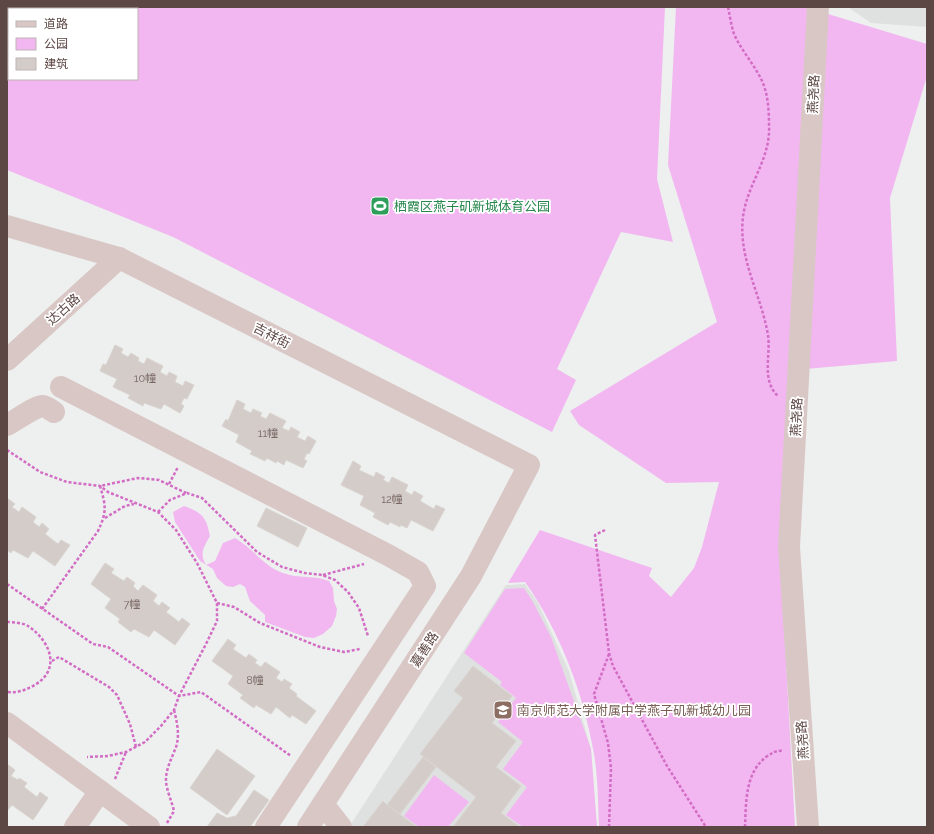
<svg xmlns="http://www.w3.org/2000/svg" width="934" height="834" viewBox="0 0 934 834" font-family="Raleway,'Noto Sans SC',sans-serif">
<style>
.education{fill:#dfe1e0}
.green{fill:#f2b7f1;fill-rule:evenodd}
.building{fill:#d3ccc9;stroke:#dad4d0}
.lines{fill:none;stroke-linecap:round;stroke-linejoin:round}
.path{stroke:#d36cc4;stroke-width:2.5;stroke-dasharray:3 2;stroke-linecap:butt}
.minor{stroke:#d9c7c5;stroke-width:22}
.labels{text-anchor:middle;stroke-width:3.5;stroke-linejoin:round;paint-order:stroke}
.number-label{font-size:11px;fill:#7a6865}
.street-label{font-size:13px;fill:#5c4744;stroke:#fff}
.leisure-label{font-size:13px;fill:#27864d;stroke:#fff;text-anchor:start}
.education-label{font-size:13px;fill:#785e54;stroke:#fff;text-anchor:start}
</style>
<rect width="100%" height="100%" fill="#edf0ef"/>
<g class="education">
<polygon points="848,7 927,7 927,27 871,23"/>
<polygon points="525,584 538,603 569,671 591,749 597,827 349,827 506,585"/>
</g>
<g class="green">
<path d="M7 7H665L657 179 673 242 621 232 557 369 576 380 552 432 173 237 7 170ZM9 9H137V79H9Z"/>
<path d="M676 7H828V14L927 44V76L890 198 897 361 794 370 784 624 795 827H599C598 803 598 777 594 754 584 695 560 631 525 582L508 583 540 530 652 568 649 576 671 597 694 568 702 547 719 482 666 483 579 425 570 411 717 322 668 165Z"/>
<path d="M184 506C203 513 206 517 210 536 204 547 199 553 206 565L215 561 223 543 235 538C253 548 263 566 283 573 298 579 315 575 329 581L333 588 334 601 337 609 336 616 332 626 323 634 314 638 305 637 265 622V615L250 601 245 587 240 584 233 587 226 586 217 578 213 569 200 561 175 522 173 512Z"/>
<polygon points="524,588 533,602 551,637 591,749 597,827 523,827 506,815 527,787 503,769 523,742 498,722 516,698 500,685 502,682 464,653 505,589"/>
<polygon points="434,775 469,802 448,827 419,827 404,816"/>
</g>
<g class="building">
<polygon points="115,345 123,349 121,353 128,357 131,353 139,358 138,361 144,364 147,358 163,366 160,372 167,376 169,372 177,376 175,382 183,386 185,381 194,385 187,399 184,398 181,404 184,406 180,413 164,404 161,409 144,403 143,406 128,398 130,395 113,387 117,379 100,371 103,364 106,365"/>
<polygon points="237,400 245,404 243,409 251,413 253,409 262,413 260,416 266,419 270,413 286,421 282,428 289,431 291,427 300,432 297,437 305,441 308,436 316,441 309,454 307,453 304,459 307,461 303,468 286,460 284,465 277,461 276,463 267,458 265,461 250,454 252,451 236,442 239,435 222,426 226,419 228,421"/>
<polygon points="353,461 361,466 359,470 374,477 376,472 385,477 383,480 389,483 392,477 408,485 405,491 412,495 414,491 423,496 420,501 434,509 436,505 445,509 433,531 411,520 407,528 401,525 400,527 390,522 388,525 373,517 375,513 360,505 364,496 341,485"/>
<polygon points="7,498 15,504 12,507 19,512 22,507 36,517 33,522 39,527 42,523 49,529 45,534 58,544 61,540 70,545 55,566 33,551 28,558 13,550 11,553 7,550"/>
<polygon points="266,508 307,528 298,547 257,526"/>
<polygon points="105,563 114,569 111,573 124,581 127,577 135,583 133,586 138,591 143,585 157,595 153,601 159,606 162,602 170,608 166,612 179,622 182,618 190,624 175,645 154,630 149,637 134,629 131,632 118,622 120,619 105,608 111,599 91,584"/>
<polygon points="228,639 236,645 233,649 246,658 249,654 257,660 255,663 261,667 265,662 280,672 276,678 282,682 284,679 292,684 289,688 297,694 296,696 316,711 306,724 292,715 290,718 276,707 271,714 256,705 254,708 240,698 243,695 228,684 233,676 212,661"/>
<polygon points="473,666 512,696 492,723 516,741 496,767 521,786 501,813 520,827 453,827 476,797 420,754 463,698 454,691"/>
<polygon points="217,749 255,776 227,815 190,788"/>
<polygon points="423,757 436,767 400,814 387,805"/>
<polygon points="7,764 15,770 11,776 18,780 19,778 27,783 24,787 37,797 40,792 48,798 33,820 12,805 7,811"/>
<polygon points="254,790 269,800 250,827 207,827 217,813 227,818 236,816"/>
<polygon points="383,801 387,805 417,827 363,827"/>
</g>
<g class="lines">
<g class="path">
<path d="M728 7C730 16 731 25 734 34 741 50 754 64 762 81 768 94 769 110 769 125 771 159 747 184 743 217 738 259 761 294 768 335 771 354 761 381 778 396"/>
<polyline points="7,450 40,472 67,482 100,486 108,492 158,512 176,530 197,563 217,603 217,621 206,644 179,696 174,710 161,726 145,742 126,752 108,756 87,757"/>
<polyline points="169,484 178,467"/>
<polyline points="158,512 170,500 187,493 202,498 257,552 282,567 305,573 322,575 335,580 348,592 359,608 368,636"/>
<polyline points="105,518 125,506 134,504"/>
<polyline points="605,530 595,535 609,653 613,666 667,766 706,827"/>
<polyline points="323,575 364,564"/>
<polyline points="7,584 93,644 108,647 179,696 201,692 291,756"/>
<polyline points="217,603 234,607 260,623 320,647 344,652 360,649"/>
<path d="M42 609 98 531C107 512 106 506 100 486L138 478 159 480 186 493"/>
<path d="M7 622C13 622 24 623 28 626 52 642 62 672 31 687 23 691 16 693 7 692"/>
<polyline points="52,661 59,657 109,687 117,695 130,724 136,747"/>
<polyline points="115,779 126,752"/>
<path d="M167 823 174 811C172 802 166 789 166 780 166 768 172 758 176 747 180 735 177 722 174 710"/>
<polyline points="609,827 611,768 608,743 594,694 609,654"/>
<path d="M745 827C746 803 745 773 766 757 772 753 776 750 783 751"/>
</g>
<g class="minor">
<polyline points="7,226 119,258 529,465 471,576 308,827"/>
<polyline points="7,360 119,258"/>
<polyline points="61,387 388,555 418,572 425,586 266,827"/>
<path d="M7 425C15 421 37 405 43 406 47 407 51 410 54 412"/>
<polyline points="7,723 149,827"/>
<polyline points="323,804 341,827"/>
<polyline points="75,827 100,791"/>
<polyline points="808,827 789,547 818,7"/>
</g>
</g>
<defs>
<g id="stadium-square" transform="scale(1)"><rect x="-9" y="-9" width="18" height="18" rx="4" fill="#2e9e5b" stroke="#fff"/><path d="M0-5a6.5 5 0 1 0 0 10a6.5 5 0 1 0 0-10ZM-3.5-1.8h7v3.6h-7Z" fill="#fff"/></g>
<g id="school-square" transform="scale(1)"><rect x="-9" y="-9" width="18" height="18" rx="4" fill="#8d6e63" stroke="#fff"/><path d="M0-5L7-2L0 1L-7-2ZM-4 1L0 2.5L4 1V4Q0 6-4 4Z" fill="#fff"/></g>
</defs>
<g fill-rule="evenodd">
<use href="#stadium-square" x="380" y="206"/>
<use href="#school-square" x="503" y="710"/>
</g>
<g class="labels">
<g class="number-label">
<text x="145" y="382">10幢</text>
<text x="268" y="437">11幢</text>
<text x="392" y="503">12幢</text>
<text x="132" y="608">7幢</text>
<text x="255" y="684">8幢</text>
</g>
<g class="street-label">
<text transform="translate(813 94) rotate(-87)" y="5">燕尧路</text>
<text transform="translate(63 309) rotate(-42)" y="5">达古路</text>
<text transform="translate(272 335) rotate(27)" y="5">吉祥街</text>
<text transform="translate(796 417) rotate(-87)" y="5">燕尧路</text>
<text transform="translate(424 649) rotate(-57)" y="5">嘉善路</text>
<text transform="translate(802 740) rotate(-94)" y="5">燕尧路</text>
</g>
<g class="leisure-label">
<text x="394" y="211">栖霞区燕子矶新城体育公园</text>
</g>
<g class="education-label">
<text x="517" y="715">南京师范大学附属中学燕子矶新城幼儿园</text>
</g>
</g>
<rect width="934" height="834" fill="none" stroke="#5c4744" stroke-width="16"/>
<rect x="8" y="8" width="130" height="72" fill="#ffffff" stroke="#beb5b4"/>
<rect x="16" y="21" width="20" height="6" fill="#d9c7c5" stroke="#beb5b4"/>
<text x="44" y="28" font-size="12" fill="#5c4744">道路</text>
<rect x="16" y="38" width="20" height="12" fill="#f2b7f1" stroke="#beb5b4"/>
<text x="44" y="48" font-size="12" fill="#5c4744">公园</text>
<rect x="16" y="58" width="20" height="12" fill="#d3ccc9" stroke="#beb5b4"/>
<text x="44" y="68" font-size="12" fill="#5c4744">建筑</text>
</svg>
